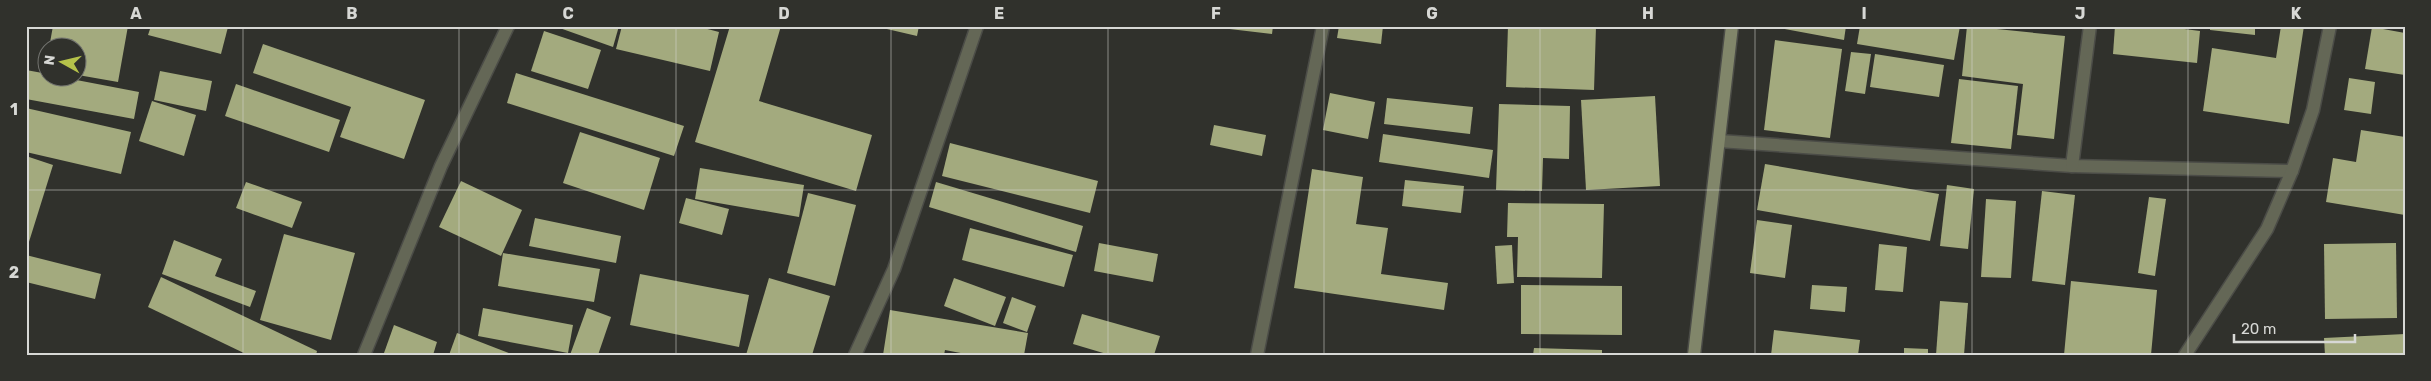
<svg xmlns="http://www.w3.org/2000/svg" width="2431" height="381" viewBox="0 0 2431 381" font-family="Rubik,sans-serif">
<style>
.building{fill:#a3aa7e}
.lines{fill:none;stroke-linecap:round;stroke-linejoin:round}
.street-casing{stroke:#4b4c47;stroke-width:15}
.secondary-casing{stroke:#4b4c47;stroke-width:15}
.street{stroke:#646756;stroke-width:12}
.secondary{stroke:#81866a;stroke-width:12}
.grid{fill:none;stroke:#d7d8d5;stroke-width:1;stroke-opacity:0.55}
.neatline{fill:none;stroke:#d7d8d5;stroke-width:2}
.grid-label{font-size:16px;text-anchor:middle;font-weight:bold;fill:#d7d8d5}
</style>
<rect width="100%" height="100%" fill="#30312c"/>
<g class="building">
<polygon points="53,26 128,26 118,82 78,75 78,48 49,48"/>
<polygon points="151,26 226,26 228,27 221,54 148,35"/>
<polygon points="554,26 619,26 613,47"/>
<polygon points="622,26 696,26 719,32 710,71 616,49"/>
<polygon points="730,26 781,26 759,101 872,135 856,191 695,142"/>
<polygon points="874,26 919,26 917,36"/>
<polygon points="1204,26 1273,26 1272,34"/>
<polygon points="1339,26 1383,26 1381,44 1337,38"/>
<polygon points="1508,26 1596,26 1594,90 1506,87"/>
<polygon points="1769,26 1846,26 1844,40"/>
<polygon points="1860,26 1960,26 1954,60 1857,44"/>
<polygon points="1967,26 2065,36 2054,139 2017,135 2023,84 1962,76"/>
<polygon points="2115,26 2161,26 2200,31 2197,63 2113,54"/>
<polygon points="2210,26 2255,26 2255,35 2210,30"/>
<polygon points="2281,26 2304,26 2289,124 2203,111 2212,48 2276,58"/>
<polygon points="2372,27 2405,33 2405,75 2365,69"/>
<polygon points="544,31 601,50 588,89 531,71"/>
<polygon points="1775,40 1842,49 1830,138 1764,130"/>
<polygon points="263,44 425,100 404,159 340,137 351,107 253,73"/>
<polygon points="1851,52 1871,54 1865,94 1845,91"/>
<polygon points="1875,54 1944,65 1939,97 1870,87"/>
<polygon points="26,70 48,74 48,78 66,78 139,92 134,119 26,99"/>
<polygon points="160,71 212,81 206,111 154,100"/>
<polygon points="516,73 684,126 674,156 507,103"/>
<polygon points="2349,78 2375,82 2371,114 2344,110"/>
<polygon points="1959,79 2018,86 2011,149 1951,143"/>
<polygon points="236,84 340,120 329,152 225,116"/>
<polygon points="1330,93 1375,102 1368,139 1323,130"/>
<polygon points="1655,96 1660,186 1586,190 1581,100"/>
<polygon points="1387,98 1473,107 1470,134 1384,124"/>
<polygon points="152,101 196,115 184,156 139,141"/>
<polygon points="1499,104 1570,106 1569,159 1543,158 1542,191 1496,190"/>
<polygon points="26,108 131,132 121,174 26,152"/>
<polygon points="1214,125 1266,135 1262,156 1210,145"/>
<polygon points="2361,130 2405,137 2405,215 2326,202 2333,158 2356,162"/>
<polygon points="580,132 660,158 644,210 563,183"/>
<polygon points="1383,134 1493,150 1489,178 1379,162"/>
<polygon points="950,143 1098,181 1090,213 942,176"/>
<polygon points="26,156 53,165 28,245 26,244"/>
<polygon points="1765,164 1939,194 1930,241 1757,210"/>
<polygon points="700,168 804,185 799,217 695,199"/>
<polygon points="1312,169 1363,177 1356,224 1388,228 1381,274 1448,283 1444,310 1294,288"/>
<polygon points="1405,180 1464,186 1461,213 1402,206"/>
<polygon points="461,181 522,210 501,256 439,227"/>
<polygon points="246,182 302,202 292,228 236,208"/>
<polygon points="936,182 1083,226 1076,252 929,207"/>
<polygon points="1947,185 1974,189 1968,249 1940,246"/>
<polygon points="2042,191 2075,195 2065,285 2032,281"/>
<polygon points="808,193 856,205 835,286 787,273"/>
<polygon points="2149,197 2166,199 2155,276 2138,273"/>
<polygon points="686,198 729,209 722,235 679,223"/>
<polygon points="1986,199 2016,201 2011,278 1981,277"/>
<polygon points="1508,203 1604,204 1602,278 1517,277 1518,237 1507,237"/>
<polygon points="535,218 621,236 616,263 529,246"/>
<polygon points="1757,220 1792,225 1785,278 1750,273"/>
<polygon points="970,228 1073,255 1064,287 962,260"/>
<polygon points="284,234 355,253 331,340 260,320"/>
<polygon points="174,240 222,259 215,276 256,291 250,307 162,274"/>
<polygon points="1099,243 1158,254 1153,282 1094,271"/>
<polygon points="2396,243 2397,318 2325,319 2324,244"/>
<polygon points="1879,244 1907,247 1903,292 1875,290"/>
<polygon points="1512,245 1514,283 1497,284 1495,246"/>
<polygon points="503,253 600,269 594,302 498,286"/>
<polygon points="26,255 101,274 95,299 26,282"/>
<polygon points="640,274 749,295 739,347 630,325"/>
<polygon points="161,277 317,351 316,355 248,355 148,307"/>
<polygon points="769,278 830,296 812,355 746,355"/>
<polygon points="954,278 1006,297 995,326 944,306"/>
<polygon points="2071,281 2157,290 2151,355 2064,355"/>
<polygon points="1521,285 1622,286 1622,335 1521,334"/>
<polygon points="1812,285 1847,287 1845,312 1810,309"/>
<polygon points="1012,297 1036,306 1027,332 1003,323"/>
<polygon points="1940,301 1968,303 1964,355 1936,355"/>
<polygon points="483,308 573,325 568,353 478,336"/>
<polygon points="587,308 611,317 598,355 570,355"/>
<polygon points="890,310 1028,333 1024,355 971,355 945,350 944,355 883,355"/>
<polygon points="1082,314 1160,336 1154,355 1110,355 1073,344"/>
<polygon points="394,325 437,342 433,355 389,355 384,353"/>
<polygon points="1774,330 1860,340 1858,355 1771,355"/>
<polygon points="457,333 514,355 449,355"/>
<polygon points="2405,334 2405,355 2325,355 2324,338"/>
<polygon points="1534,348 1602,350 1602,355 1533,355"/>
<polygon points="1904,348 1928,349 1928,355 1904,355"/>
</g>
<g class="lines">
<g class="street-casing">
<g id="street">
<polyline points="1719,141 2072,166 2292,171"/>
<polyline points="2072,166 2090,26"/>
<polyline points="364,355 441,166 508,26"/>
<polyline points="855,355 894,269 977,26"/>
<polyline points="1257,355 1323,26"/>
<polyline points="2185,355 2267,229 2292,171 2313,110 2330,26"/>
</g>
</g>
<g class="secondary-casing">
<polyline id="secondary" points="1694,355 1732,26"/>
</g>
<use href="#street" class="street"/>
<use href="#secondary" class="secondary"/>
</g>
<path class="grid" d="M243 26V355M459 26V355M676 26V355M891 26V355M1108 26V355M1324 26V355M1540 26V355M1755 26V355M1972 26V355M2188 26V355M26 190H2405"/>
<rect width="2431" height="381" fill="none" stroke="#30312c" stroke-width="55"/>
<g transform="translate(62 62) rotate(278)"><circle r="24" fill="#30312c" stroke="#737470"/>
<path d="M0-4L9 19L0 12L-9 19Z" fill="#b5c24a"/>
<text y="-8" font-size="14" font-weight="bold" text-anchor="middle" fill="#d7d8d5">N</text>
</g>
<path d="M2234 334v8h121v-8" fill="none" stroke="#d7d8d5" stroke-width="2.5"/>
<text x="2241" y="334" font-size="15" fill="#d7d8d5" stroke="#30312c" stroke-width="4" paint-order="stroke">20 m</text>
<rect x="28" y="28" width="2376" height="326" class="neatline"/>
<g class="grid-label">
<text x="136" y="19">A</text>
<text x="352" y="19">B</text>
<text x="568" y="19">C</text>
<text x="784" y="19">D</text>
<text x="999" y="19">E</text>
<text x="1216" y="19">F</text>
<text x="1432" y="19">G</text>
<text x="1648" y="19">H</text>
<text x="1864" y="19">I</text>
<text x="2080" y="19">J</text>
<text x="2296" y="19">K</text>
<text x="14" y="115">1</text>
<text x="14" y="278">2</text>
</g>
</svg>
